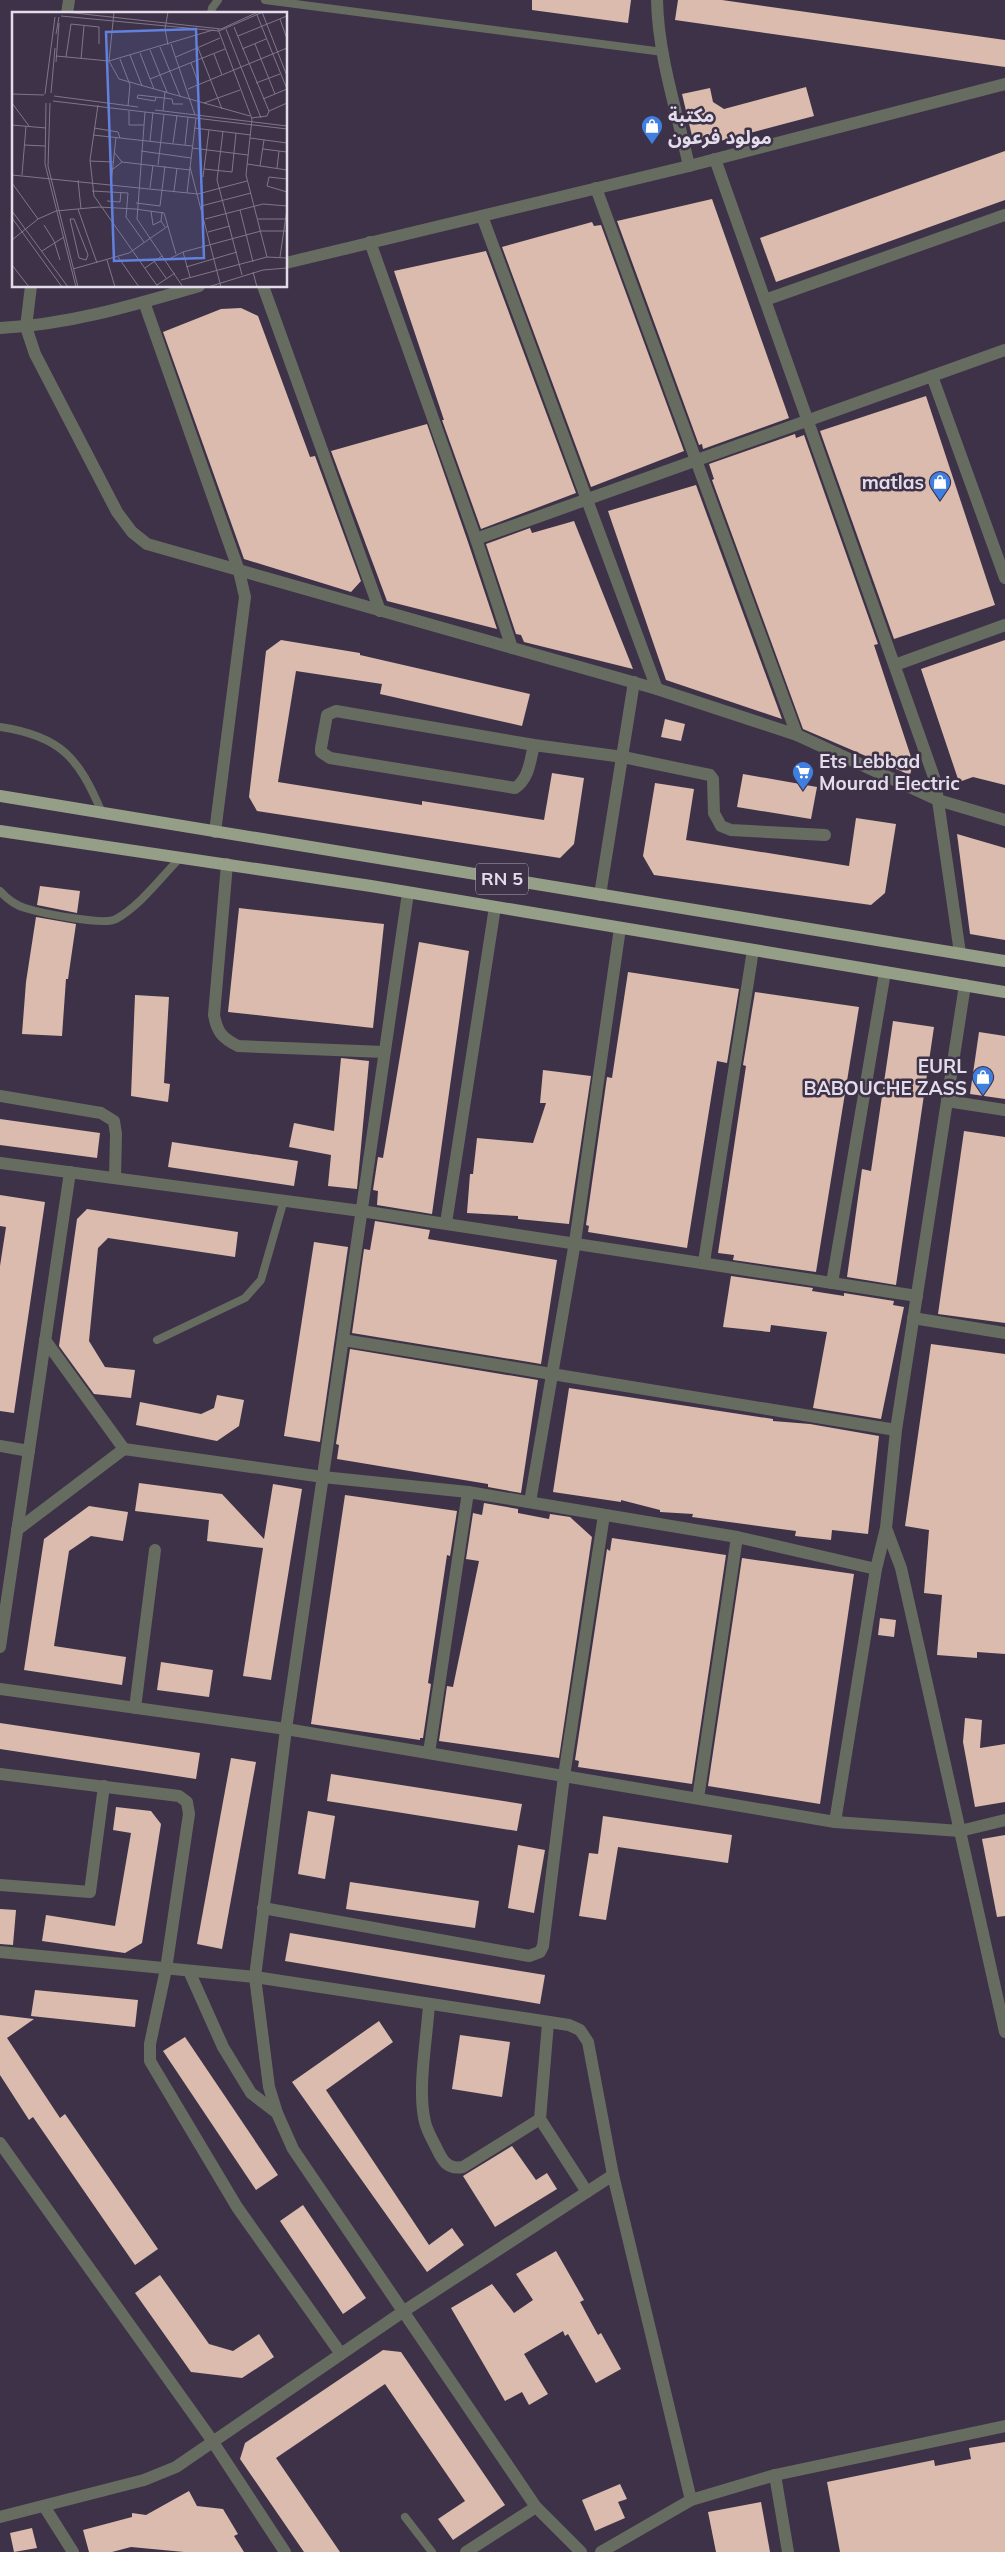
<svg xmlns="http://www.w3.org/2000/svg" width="1005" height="2552" viewBox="0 0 1005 2552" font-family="Mulish,'Noto Sans Arabic',sans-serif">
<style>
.building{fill:#dabbad}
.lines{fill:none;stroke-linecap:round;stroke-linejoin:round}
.lane{stroke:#676c60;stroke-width:8}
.street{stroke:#676c60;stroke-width:12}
.primary{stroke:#959e87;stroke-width:12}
.labels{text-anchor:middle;stroke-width:5;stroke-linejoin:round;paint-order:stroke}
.shield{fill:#3e3248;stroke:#b2a9b9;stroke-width:1}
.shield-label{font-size:18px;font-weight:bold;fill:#e3dcea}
.poi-label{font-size:19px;font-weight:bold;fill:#e3dcea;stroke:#3e3248;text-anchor:start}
.inset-road{fill:none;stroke:#807689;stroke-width:1}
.view{fill:#6280de;fill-opacity:0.15;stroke:#6280de;stroke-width:2.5}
.inset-edge{fill:none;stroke:#e3dcea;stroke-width:2.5}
</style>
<rect width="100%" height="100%" fill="#3e3248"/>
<g class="building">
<polygon points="532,0 631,0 628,23 532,10"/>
<polygon points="678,0 722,0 1005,40 1005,67 675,20"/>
<polygon points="806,87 814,116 705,145 692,136 682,94 710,88 713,102 724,109"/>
<polygon points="1005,151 1005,200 776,282 760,238"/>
<polygon points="712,199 789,418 703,449 702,444 699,445 617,221"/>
<polygon points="592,222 594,226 601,225 684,451 591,487 502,247"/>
<polygon points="486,251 576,493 481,529 442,420 444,420 394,271"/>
<polygon points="241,308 258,316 310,457 315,456 361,581 351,592 244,559 163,332 221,309"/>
<polygon points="926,396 995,605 894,639 820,431"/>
<polygon points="427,424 468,542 497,629 387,601 331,451"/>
<polygon points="795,434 796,438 804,435 878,644 874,645 913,763 910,775 803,729 712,480 714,479 709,464"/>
<polygon points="696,485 782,719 666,680 608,511"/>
<polygon points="574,521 633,669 524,642 521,635 516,634 486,544 530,528 532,533"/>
<polygon points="281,640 360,653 360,655 530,694 522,726 380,694 382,684 296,671 278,782 422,805 422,801 544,820 552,773 584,778 574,844 560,858 257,811 249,797 266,651"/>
<polygon points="1005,640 1005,785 973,777 959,782 921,669"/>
<polygon points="665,719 685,724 681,741 661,737"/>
<polygon points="743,774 817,787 811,819 737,807"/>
<polygon points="655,783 694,789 686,840 849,866 856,818 896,824 885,893 871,905 654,875 643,856"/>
<polygon points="957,834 1005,848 1005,940 970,934"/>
<polygon points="40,886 80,891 77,913 37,905"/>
<polygon points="239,908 384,924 373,1028 228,1012"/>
<polygon points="36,917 76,924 68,979 66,979 62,1036 22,1034 26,982"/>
<polygon points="419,942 469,951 432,1214 377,1205 378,1191 373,1190 378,1157 383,1158"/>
<polygon points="628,972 739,989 727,1063 717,1061 687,1248 588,1232 589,1226 586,1225 607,1077 612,1078"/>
<polygon points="755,992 859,1007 816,1272 733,1260 734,1255 718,1253 746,1066 743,1065"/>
<polygon points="135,995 169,997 164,1083 170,1084 168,1102 131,1096"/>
<polygon points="893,1021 934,1027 896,1285 847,1277 862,1169 871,1171"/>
<polygon points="979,1032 1005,1036 1005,1099 970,1094"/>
<polygon points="341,1058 369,1061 357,1189 328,1186 331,1155 289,1147 294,1123 334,1131"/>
<polygon points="543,1070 591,1076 569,1224 518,1219 518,1216 467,1213 470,1174 473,1174 477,1138 533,1143 546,1103 540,1103"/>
<polygon points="0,1119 100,1133 97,1158 0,1145"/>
<polygon points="964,1131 1005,1137 1005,1323 938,1314"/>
<polygon points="172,1142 298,1161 294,1186 168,1167"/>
<polygon points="0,1195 45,1202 14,1413 0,1411 0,1266 6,1227 0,1226"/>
<polygon points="87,1209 238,1232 235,1257 108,1238 98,1248 89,1341 105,1367 135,1370 131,1398 94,1394 59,1346 77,1219"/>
<polygon points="375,1221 430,1230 428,1239 557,1260 541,1364 352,1333 364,1249 370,1250"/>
<polygon points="314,1242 348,1247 320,1442 284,1436"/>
<polygon points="731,1276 813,1288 812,1291 844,1296 844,1293 894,1301 893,1305 904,1307 881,1419 813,1408 827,1332 771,1325 770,1332 723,1327"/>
<polygon points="931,1344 1005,1354 1005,1654 977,1652 977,1658 937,1655 942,1595 924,1593 929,1530 905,1526"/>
<polygon points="350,1349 538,1380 521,1493 488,1487 488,1484 337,1459 339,1445 336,1444"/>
<polygon points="569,1388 773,1419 773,1421 810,1424 879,1436 868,1534 832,1530 831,1540 795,1536 796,1531 692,1517 693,1514 660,1512 660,1510 621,1500 621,1502 553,1492"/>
<polygon points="217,1395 244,1400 239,1426 217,1441 136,1425 140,1402 201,1414 214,1408"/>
<polygon points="139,1483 222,1494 264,1539 273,1484 302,1489 271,1680 243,1676 263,1548 207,1541 209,1520 135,1511"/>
<polygon points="345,1495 457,1511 450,1556 447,1555 428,1683 431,1684 423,1738 420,1738 420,1740 311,1724"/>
<polygon points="484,1503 518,1509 518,1513 549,1519 550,1514 570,1517 592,1537 559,1758 439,1741 447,1686 453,1687 479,1561 466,1559 473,1513 482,1515"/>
<polygon points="89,1506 128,1512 123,1541 91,1536 69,1551 54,1646 126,1657 122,1685 24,1670 44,1539"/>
<polygon points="612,1538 726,1555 692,1784 578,1767 579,1761 575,1760 607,1549 610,1551"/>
<polygon points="742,1558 854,1574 820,1804 708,1786"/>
<polygon points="880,1618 896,1620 894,1637 878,1635"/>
<polygon points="161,1662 213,1670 209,1697 157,1690"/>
<polygon points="965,1718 982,1720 980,1748 1005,1744 1005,1802 975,1807 963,1742"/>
<polygon points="0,1723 200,1753 196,1779 0,1749"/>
<polygon points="231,1758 256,1762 222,1949 197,1944"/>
<polygon points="331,1774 522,1804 517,1831 327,1801"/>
<polygon points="116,1807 151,1811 161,1824 142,1943 125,1953 42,1941 46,1915 115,1926 131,1833 113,1830"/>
<polygon points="308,1811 335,1816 325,1879 298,1874"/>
<polygon points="603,1816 732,1835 728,1863 618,1847 606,1920 579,1916 589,1853 598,1854"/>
<polygon points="1005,1835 1005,1916 997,1917 982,1839"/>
<polygon points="518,1845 545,1850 534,1913 508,1908"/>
<polygon points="350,1882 479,1901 475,1928 346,1909"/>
<polygon points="0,1909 16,1910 13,1945 0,1944"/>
<polygon points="290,1933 545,1975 540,2004 285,1961"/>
<polygon points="35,1990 138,2000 135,2027 31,2016"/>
<polygon points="0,2015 34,2019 7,2038 60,2118 65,2114 158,2249 135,2265 33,2117 29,2120 0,2075"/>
<polygon points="379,2021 393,2042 326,2090 429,2245 452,2228 464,2245 427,2272 292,2082"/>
<polygon points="460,2035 510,2042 502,2097 452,2089"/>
<polygon points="185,2037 278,2175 256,2190 163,2051"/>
<polygon points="512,2146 536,2180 547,2173 557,2189 495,2227 463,2176"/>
<polygon points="303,2205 366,2298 343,2314 280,2221"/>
<polygon points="556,2251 584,2300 580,2302 598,2335 601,2333 621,2369 596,2383 568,2334 565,2336 563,2331 524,2354 548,2394 529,2405 522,2392 505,2401 451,2308 492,2284 514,2313 533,2300 516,2274"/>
<polygon points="160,2275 209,2344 233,2351 259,2334 274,2357 242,2378 191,2372 135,2293"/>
<polygon points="383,2350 401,2352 505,2505 453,2540 438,2519 465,2501 385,2384 276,2458 340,2552 304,2552 240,2459 245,2443"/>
<polygon points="1005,2442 1005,2552 840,2552 827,2482 934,2460 935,2466 971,2459 969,2448"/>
<polygon points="620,2484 627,2499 618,2502 625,2518 595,2531 582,2500"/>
<polygon points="189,2491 197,2506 223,2509 238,2534 234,2536 244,2552 184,2552 131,2547 112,2552 89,2552 83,2530 132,2517 132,2513 146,2515"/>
<polygon points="761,2502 770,2552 716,2552 708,2512"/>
<polygon points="32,2528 37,2548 14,2552 10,2533"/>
</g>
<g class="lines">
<g class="lane">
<polyline points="265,0 663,52"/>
<polyline points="211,14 212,8 218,0"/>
<path d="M0 727C61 736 79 758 102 813"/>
<path d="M0 891C7 899 15 905 25 908 41 913 104 926 116 919 141 905 161 877 181 857"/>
<polyline points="157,1340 245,1298 261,1280 284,1200"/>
<polyline points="405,2517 432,2552"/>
</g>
<g class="street">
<path d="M657 0C658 55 677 112 689 166"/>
<polyline points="67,14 69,0"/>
<polyline points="715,159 935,780 960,953"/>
<polyline points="596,188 797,735"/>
<polyline points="482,216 657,689"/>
<polyline points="370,242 476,539 512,648"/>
<polyline points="286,263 689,166 1005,84"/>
<polyline points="31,286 26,327 35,354 117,512 132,532 147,544 657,689 797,735 938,800 1005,820"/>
<polyline points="263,286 380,611"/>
<polyline points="765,300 1005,215"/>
<polyline points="144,302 239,571 245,597 215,832"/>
<path d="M0 328C68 325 134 305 199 286"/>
<polyline points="932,376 1005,578"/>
<polyline points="476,539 1005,350"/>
<polyline points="895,665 1005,625"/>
<path d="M534 745C530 761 529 779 515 788L330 758 321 752V748L327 715 336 711 534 745 623 757 710 775 713 779 714 813 721 826 731 830 825 835"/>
<path d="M227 864 214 1015C217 1032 222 1038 238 1046L384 1052"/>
<polyline points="408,893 286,1729 255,1977 269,2087 277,2113 293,2149 536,2507 581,2552"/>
<polyline points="600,895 634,682"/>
<polyline points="0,1096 101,1113 114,1121 116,1134 115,1178"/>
<polyline points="947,1101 1005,1110"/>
<polyline points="0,1163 361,1211 917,1296"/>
<polyline points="446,1223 495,907"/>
<polyline points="704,1262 753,950"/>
<polyline points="832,1283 885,972"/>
<polyline points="913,1318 1005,1333"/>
<polyline points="343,1340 896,1430"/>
<polyline points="0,1446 29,1451"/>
<polyline points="124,1449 323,1477 468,1492 737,1537 876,1569"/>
<polyline points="530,1502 575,1242 620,928"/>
<polyline points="886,1528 901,1568 1005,2032"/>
<polyline points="17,1530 124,1449 45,1340"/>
<polyline points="0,1647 70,1172"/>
<polyline points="0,1689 286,1729 835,1822 960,1831 1005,1820"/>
<polyline points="135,1708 155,1550"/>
<polyline points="429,1753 468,1492"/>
<polyline points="0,1774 179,1796 187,1802 189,1814 166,1969 150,2044 150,2061 237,2207 341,2354"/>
<polyline points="698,1798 737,1537"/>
<polyline points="835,1822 876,1569 886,1528 896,1430 965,985"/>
<polyline points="0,1885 90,1892 104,1786"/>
<polyline points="263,1908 529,1956 540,1952 543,1946 564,1776 604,1515"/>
<polyline points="0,1952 255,1977 569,2025 580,2030 588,2042 613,2175 691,2500"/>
<polyline points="189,1971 223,2047 251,2093 277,2113"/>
<path d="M429 2004C427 2038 417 2090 425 2122 427 2131 432 2139 436 2147 442 2160 447 2170 463 2167L540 2119"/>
<polyline points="548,2023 540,2119 587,2192"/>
<polyline points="0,2143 209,2436 285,2552"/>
<polyline points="775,2475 788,2552"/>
<polyline points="44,2506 73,2552"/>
<polyline points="0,2517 144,2480 176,2467 404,2311 613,2175"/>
<polyline points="466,2552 536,2507"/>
<polyline points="601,2552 691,2500 775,2475 1005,2426"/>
</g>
<g class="primary">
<polyline points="0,796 1005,961"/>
<polyline points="0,831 371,886 1005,992"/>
</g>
</g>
<defs>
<g id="shop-pin" transform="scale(1.125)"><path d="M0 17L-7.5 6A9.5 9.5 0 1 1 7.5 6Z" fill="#3f7fe0" stroke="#3e3248"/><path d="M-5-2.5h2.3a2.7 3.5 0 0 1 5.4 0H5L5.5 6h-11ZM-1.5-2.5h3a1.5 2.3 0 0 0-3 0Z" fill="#fff"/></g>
<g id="supermarket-pin" transform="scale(1.125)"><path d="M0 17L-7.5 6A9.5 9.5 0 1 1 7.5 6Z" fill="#3f7fe0" stroke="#3e3248"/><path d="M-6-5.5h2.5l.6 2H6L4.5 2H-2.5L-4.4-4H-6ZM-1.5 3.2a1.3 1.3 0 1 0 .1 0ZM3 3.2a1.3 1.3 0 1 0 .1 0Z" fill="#fff"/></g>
</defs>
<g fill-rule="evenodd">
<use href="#shop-pin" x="652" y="126"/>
<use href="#shop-pin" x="940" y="482"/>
<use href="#supermarket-pin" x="803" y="772"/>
<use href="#shop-pin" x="983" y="1077"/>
</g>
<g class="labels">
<rect class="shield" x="476" y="863.5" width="52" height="31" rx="4"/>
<g class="shield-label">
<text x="502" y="885">RN 5</text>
</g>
<g class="poi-label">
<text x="668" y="122">مكتبة<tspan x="668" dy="22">مولود فرعون</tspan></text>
<text x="924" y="489" text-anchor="end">matlas</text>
<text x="819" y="768">Ets Lebbad<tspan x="819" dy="22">Mourad Electric</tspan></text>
<text x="967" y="1073" text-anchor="end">EURL<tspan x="967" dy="22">BABOUCHE ZASS</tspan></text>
</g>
</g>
<g transform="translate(12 12)">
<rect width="275" height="275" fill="#3e3248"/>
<path class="inset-road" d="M53 0 209 17 246 0M102 0 97 49 107 67 238 104M156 0 153 17 156 33M250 0 275 64M245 3 275 77M49 4 207 19 251 0M268 7 275 27M222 15 257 99M206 17 240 107 234 163 255 245M214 17 249 106M44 22 47 5M226 24 275 4M159 32 183 103M243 32 263 82M148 35 168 84M186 36 210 97M230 37 254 27M138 38 155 80M128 41 142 77M202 42 210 63M118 43 130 74M44 44 97 49 201 18M54 45 59 12 87 15V32M164 45 208 26M69 47 72 14M108 47 118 73 116 94M44 50 47 11M179 51 187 73M138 67 213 37M244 71 268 62M176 77 275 36M39 81 43 36M0 82 32 83M33 82 43 5M42 84 126 95M144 85 143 89 125 86 126 83 152 86 160 87 161 92H171M251 87 275 77M41 89 275 117M0 91 17 114M34 91 33 152 64 275M38 91 36 154 66 275M192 91 228 78M86 93 78 148 82 184 146 275M143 98 275 114M117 99V113H132M151 99 153 79M133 100 125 207 171 275M239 106 255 104 257 99 275 91M0 113 34 116M82 116 106 120 108 126M182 116 239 123M211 119 205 168 230 263M81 123 180 134M238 126 275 131M138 129 141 100M161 131 165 103M12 133 33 134M173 133 176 105M180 136 236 143M251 137 275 140M129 139 179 146M78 149 101 150M110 150 178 158M235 152 275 158M146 153 152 103M248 154 252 128M178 155 209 275M265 156 267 139M101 157 110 150 102 140M192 157 220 160 224 121M0 163 186 182 235 169M10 163 14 114M191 165 197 118M275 167 257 165 255 174 275 180M66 168 69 197M0 171 26 207M99 172 104 125M138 176 141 153M80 179 116 181 114 205 132 230M162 179 165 156M175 181 184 106M95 189 108 190 109 180M124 191 148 194 153 154M189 194 239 181M66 197 85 251M228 198 241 250M0 199 56 275M139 199 141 213 149 209M150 200 149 209 153 215M0 206 50 275M58 207H62L76 243 74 248 67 246ZM193 207 251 192 275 194M246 207H273M32 213 42 229 48 248M196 220 218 214M0 228 26 207 44 199 87 195 123 197 152 201 164 242M30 239 52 225M171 240 178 265M106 245 127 275M268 245 275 197M95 248 103 275M155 248 171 240 249 219H275M142 249 154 266M0 253 17 275M174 255 225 240M133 256 150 244M61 257 117 241 156 214M241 260 245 275M169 268 255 245 275 246M145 273 163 261M196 275 251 258 275 256"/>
<path class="view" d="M184 17 192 246 102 249 94 20Z"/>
<rect width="275" height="275" class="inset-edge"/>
</g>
</svg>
